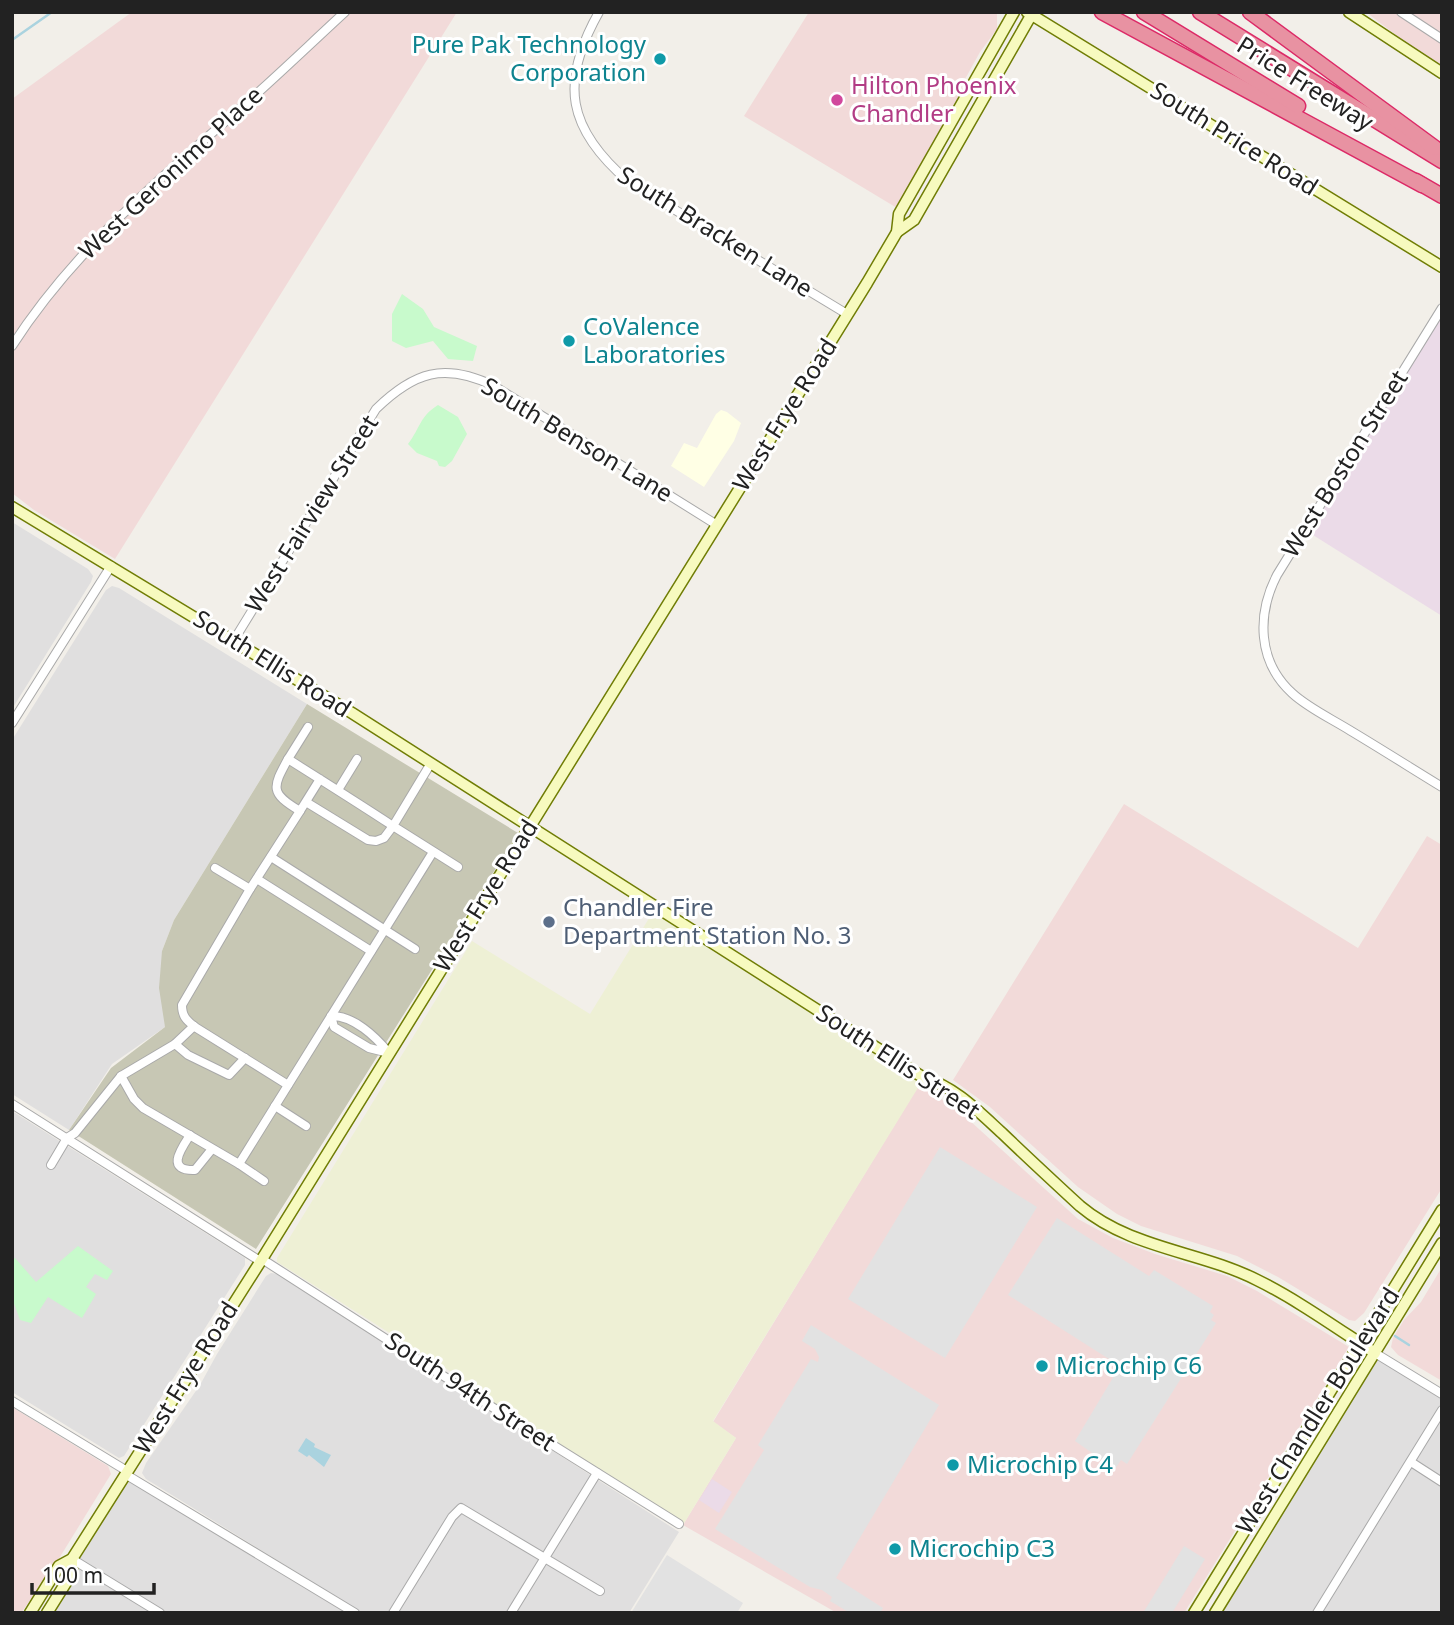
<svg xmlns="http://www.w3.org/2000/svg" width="1454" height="1625" viewBox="0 0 1454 1625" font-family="'Noto Sans',sans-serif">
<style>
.residential{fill:#e0dfdf}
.commercial{fill:#f2dad9}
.industrial{fill:#ebdbe8}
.education{fill:#ffffe5}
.construction{fill:#c7c7b4}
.farmland{fill:#eef0d5}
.park{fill:#c8facc}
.parking{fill:#e2e2e2}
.water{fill:#aad3df}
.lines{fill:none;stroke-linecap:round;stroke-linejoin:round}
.stream{stroke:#aad3df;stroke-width:2.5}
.street-casing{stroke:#a9a9a9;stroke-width:10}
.secondary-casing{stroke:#707d05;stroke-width:13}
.highway-casing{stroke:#dc2a67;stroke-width:17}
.street{stroke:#fff;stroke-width:8}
.secondary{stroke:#f7fabf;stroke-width:10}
.highway{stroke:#e892a2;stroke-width:14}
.culture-dot{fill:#0f9aa8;stroke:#fff;stroke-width:2.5}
.hotel-dot{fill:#d1479c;stroke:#fff;stroke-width:2.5}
.service-dot{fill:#5c6f8a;stroke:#fff;stroke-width:2.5}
.labels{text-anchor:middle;stroke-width:6;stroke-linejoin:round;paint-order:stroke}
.culture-label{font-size:24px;fill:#0d838f;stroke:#fff;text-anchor:start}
.street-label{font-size:24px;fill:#222;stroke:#fff}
.hotel-label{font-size:24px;fill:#b23c85;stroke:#fff;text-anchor:start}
.service-label{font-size:24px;fill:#4e5e75;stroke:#fff;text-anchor:start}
</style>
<rect width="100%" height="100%" fill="#f2efe9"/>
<g class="residential">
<polygon points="12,522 88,569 93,576 91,582 12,709"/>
<polygon points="112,586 119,588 307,704 174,920 162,951 165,1027 112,1064 69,1130 12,1094 12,740 106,590"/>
<polygon points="12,1111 245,1258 245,1265 124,1456 119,1458 12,1392"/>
<polygon points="271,1273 278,1274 679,1532 629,1613 53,1613 74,1579 72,1559 125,1474 308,1579 146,1479 142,1473 146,1463 200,1385 217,1354 266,1276"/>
<polygon points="1375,1353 1442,1394 1442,1613 1215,1613"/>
</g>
<g class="commercial">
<polygon points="132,12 457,12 115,559 34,510 12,493 12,99"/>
<polygon points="809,12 997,12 997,29 980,52 964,81 959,97 897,208 744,116"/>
<polygon points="1366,12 1442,12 1442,66 1409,45"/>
<polygon points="1124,804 1358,948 1427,836 1442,845 1442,1188 1364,1313 1355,1321 1349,1320 1278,1277 1237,1256 1141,1226 1117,1214 1078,1187 990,1107 953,1080"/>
<polygon points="919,1085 958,1110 1078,1219 1113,1238 1155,1254 1227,1276 1257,1291 1349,1347 1184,1613 837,1613 683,1525 736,1438 713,1422"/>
<polygon points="1442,1267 1442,1381 1398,1355 1391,1347 1393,1338 1404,1320 1421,1302"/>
<polygon points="12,1407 108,1466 111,1474 55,1565 21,1613 12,1613"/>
</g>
<g class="industrial">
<polygon points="1442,308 1442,616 1305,530"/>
<polygon points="712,1479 732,1492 719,1513 699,1500"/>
</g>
<polygon class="education" points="721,410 727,412 741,423 734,441 704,487 671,466 684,443 697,448 716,414"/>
<polygon class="construction" points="307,704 518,833 256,1249 69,1130 111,1068 165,1027 159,988 162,951 174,920"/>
<polygon class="farmland" points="656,907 924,1078 713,1421 736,1438 683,1525 478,1395 480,1390 277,1262 277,1258 472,941 590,1014"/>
<g class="park">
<polygon points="402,294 423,309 434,327 477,346 473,361 448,359 433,341 406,348 392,341 392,314"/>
<path d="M438 405 458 417 467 434 452 461 445 467 439 466 437 461 417 453 408 444C421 427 419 417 438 405Z"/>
<polygon points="78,1246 113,1271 107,1280 95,1274 86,1287 96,1294 82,1318 48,1297 31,1323 20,1320 12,1298 12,1260 15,1258 36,1282"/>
</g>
<g class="parking">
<polygon points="940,1147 1037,1207 945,1358 848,1299"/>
<polygon points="1057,1218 1149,1276 1154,1270 1213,1306 1210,1312 1214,1315 1211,1320 1216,1323 1127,1464 1121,1460 1115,1469 1075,1441 1120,1366 1008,1295"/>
<polygon points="811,1325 939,1405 836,1578 883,1608 880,1613 850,1613 830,1601 832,1597 822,1590 810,1587 715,1529 764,1450 758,1445 811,1359 818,1362 819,1357 815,1349 802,1341"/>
<polygon points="1184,1546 1205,1559 1172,1613 1143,1613"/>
<polygon points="667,1555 743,1603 737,1613 631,1613"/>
</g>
<polygon class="water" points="306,1438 315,1444 314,1447 331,1455 324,1467 309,1455 307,1457 298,1451"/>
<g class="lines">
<g class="stream">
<polyline points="12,40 52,12"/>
<polyline points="1395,1336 1409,1345"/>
</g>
<g class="street-casing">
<g id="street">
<path d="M599 12C559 83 567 129 629 182L847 314"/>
<polyline points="1401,12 1442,39"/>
<path d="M1442 308 1277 575C1257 614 1257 661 1292 693 1308 708 1332 719 1351 731 1381 749 1411 768 1442 787"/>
<path d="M12 346C71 254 153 184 235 113 273 80 308 46 345 12"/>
<path d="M234 640 376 409C414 372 444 362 494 386L717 525"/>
<polyline points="12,723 111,566"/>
<polyline points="288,759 308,727"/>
<polyline points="431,763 393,826 458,867"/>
<polyline points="338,790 357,759"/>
<path d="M306 802 368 840 376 841 384 838 393 826C358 803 323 781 288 759 272 788 270 793 300 811L320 779"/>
<polyline points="271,857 415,949"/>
<polyline points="215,868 250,889"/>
<polyline points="257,879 371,951"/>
<path d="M331 1016C353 1015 376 1037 389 1053L369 1048 334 1027Z"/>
<polyline points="194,1026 175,1044 188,1055 229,1075 245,1058"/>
<polyline points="121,1076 175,1044"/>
<path d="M288 1085 195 1027C186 1020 182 1016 182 1005L250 889 300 811"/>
<polyline points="12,1104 260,1261"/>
<polyline points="275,1106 306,1126"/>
<path d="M190 1135C181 1149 165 1171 195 1170L212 1149"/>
<polyline points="239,1164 264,1181"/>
<polyline points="51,1165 67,1138 75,1133 121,1076 134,1099 143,1108 239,1164 433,852"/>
<polyline points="262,1259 473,1395 679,1524"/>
<polyline points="1375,1353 1442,1394"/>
<polyline points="12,1401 127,1471"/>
<polyline points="1411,1462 1442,1482"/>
<polyline points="125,1474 355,1613"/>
<polyline points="72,1559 160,1613"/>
<polyline points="393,1613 452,1517 461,1508 600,1591"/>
<polyline points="511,1613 597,1473"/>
<polyline points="1317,1613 1442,1410"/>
</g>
</g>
<g class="secondary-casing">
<g id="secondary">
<polyline points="1027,12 1442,267"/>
<polyline points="1349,12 1442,73"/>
<polyline points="897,232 914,220 1033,12"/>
<path d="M12 507 352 713 924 1078C954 1086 979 1112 1002 1133 1028 1158 1054 1182 1080 1206 1131 1249 1200 1251 1257 1280 1296 1299 1338 1329 1375 1353"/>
<polyline points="30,1613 59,1566 72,1559 262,1259 867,283 897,232 899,214 1014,12"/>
<polyline points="47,1613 72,1573 72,1559"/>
<polyline points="1194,1613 1442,1210"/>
<polyline points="1215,1613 1442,1243"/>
</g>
</g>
<g class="highway-casing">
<g id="highway">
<polyline points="1102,12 1422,185"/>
<polyline points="1144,12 1298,106"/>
<polyline points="1200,12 1442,161"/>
<polyline points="1250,12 1435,148"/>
<polyline points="1416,181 1442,196"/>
</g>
</g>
<use href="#street" class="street"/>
<use href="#secondary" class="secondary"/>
<use href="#highway" class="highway"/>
</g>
<g class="culture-dot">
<circle cx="660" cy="59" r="7"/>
<circle cx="569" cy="341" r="7"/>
<circle cx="1042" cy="1366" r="7"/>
<circle cx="953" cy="1465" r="7"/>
<circle cx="895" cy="1549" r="7"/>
</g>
<circle class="hotel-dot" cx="837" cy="100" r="7"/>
<circle class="service-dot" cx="549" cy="922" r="7"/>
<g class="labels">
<g class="culture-label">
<text x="646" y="53" text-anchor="end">Pure Pak Technology<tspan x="646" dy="28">Corporation</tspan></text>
<text x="583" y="335">CoValence<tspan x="583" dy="28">Laboratories</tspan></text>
<text x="1056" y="1374">Microchip C6</text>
<text x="967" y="1473">Microchip C4</text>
<text x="909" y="1557">Microchip C3</text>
</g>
<g class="street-label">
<text transform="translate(1305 84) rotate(32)" y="8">Price Freeway</text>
<text transform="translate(1234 139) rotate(32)" y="8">South Price Road</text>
<text transform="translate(171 173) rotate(-43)" y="8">West Geronimo Place</text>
<text transform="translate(715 232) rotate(32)" y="8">South Bracken Lane</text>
<text transform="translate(785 415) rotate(-58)" y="8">West Frye Road</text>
<text transform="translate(577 440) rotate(31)" y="8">South Benson Lane</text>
<text transform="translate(1345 464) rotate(-58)" y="8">West Boston Street</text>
<text transform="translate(312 514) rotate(-58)" y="8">West Fairview Street</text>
<text transform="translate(272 664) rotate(32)" y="8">South Ellis Road</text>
<text transform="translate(486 896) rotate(-58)" y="8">West Frye Road</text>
<text transform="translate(898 1062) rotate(33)" y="8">South Ellis Street</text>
<text transform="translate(186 1378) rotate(-58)" y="8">West Frye Road</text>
<text transform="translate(470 1392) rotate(33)" y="8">South 94th Street</text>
<text transform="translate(1318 1411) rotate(-58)" y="8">West Chandler Boulevard</text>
</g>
<g class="hotel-label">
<text x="851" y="94">Hilton Phoenix<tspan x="851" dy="28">Chandler</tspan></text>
</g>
<g class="service-label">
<text x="563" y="916">Chandler Fire<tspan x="563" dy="28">Department Station No. 3</tspan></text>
</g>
</g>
<rect width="1454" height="1625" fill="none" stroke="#222222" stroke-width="28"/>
<path d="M32 1583v10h122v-10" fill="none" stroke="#222222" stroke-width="3.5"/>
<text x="42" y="1583" font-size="21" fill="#222222" stroke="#ffffff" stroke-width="5" paint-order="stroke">100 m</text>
</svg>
